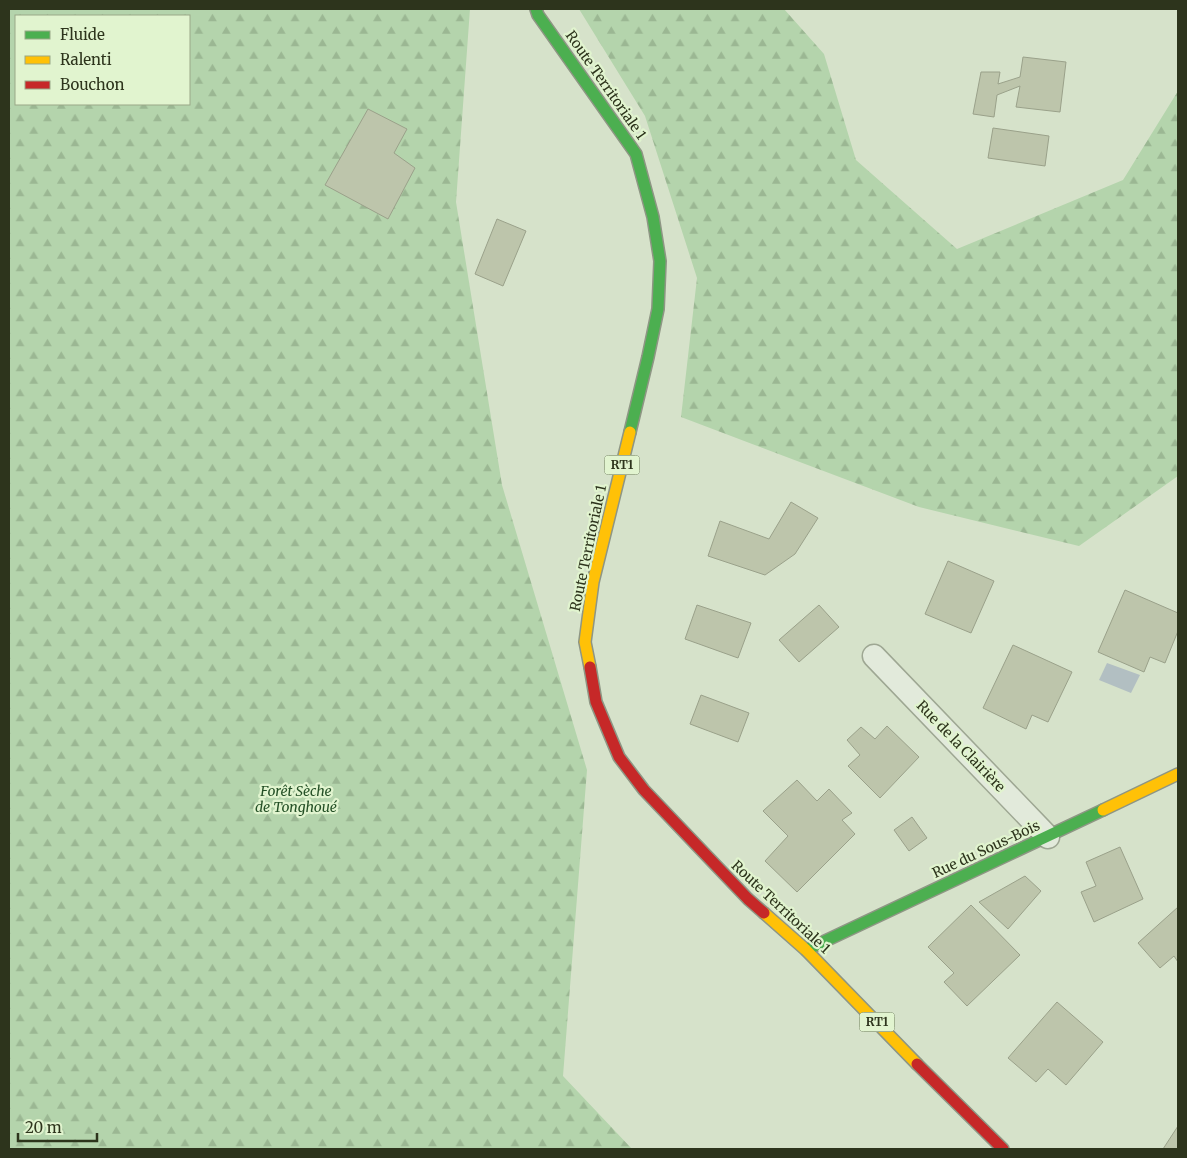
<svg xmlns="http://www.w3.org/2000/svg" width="1187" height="1158" viewBox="0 0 1187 1158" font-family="Merriweather,serif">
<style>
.forest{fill:url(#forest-firs);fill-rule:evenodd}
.water{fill:#b2bfc2}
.building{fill:#bdc5ab;stroke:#9aa18a}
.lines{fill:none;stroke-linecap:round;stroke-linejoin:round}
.street-casing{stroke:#9ea793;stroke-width:25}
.fast-casing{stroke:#8e9684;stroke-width:14}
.slow-casing{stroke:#8e9684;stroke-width:14}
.jam-casing{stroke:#8e9684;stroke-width:14}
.street{stroke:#e2eadb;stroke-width:22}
.fast{stroke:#4caf50;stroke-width:11}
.slow{stroke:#ffc107;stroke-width:11}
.jam{stroke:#c62828;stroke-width:11}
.labels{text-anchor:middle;stroke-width:4.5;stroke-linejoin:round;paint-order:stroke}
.shield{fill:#e1f4cf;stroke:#636e52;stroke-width:1}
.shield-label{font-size:12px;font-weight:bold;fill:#2d341c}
.street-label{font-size:14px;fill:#2d341c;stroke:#e1f4cf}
.park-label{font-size:14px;font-style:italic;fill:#245026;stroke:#e1f4cf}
</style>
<defs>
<pattern id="forest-firs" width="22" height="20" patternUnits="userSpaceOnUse" patternTransform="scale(1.25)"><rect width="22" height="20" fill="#b4d4ac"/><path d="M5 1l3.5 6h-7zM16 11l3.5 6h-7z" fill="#9bb793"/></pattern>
</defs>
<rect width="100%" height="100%" fill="#d6e2ca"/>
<g class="forest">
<path d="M9 9H470L456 202 502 485 587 770 563 1076 632 1149H9ZM16 16H189V104H16Z"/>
<polygon points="579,9 784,9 824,54 856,160 957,249 1123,180 1178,91 1178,476 1079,546 919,507 681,417 697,278 645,116"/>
</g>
<polygon class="water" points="1107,663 1140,675 1131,693 1099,680"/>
<g class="building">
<polygon points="1023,57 1066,62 1060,112 1016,107 1020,86 997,95 994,117 973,114 981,72 1000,72 998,84 1020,77"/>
<polygon points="368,109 407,129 394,153 415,168 388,219 325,185"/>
<polygon points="993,128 1049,136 1045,166 988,158"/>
<polygon points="497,219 526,231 503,286 475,274"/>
<polygon points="791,502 818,518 795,554 765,575 708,556 720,521 769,539"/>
<polygon points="948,561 994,581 971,633 925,614"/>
<polygon points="1125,590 1178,613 1178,631 1165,663 1150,657 1144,672 1098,652"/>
<polygon points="697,605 751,623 738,658 685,639"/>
<polygon points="819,605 839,627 799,662 779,640"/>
<polygon points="1013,645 1072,672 1048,722 1032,715 1026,729 983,708"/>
<polygon points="701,695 749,713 738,742 690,724"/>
<polygon points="887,726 919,757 880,798 848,766 860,755 847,740 861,727 875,739"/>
<polygon points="797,780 817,801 829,789 852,813 842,820 855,834 797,892 765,861 788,836 763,811"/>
<polygon points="912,817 927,838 909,851 894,830"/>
<polygon points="1120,847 1143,899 1094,922 1081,892 1096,886 1086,862"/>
<polygon points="1025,876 1041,891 1008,929 979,902"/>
<polygon points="971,905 1020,955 967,1006 944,982 954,973 928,947"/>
<polygon points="1178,907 1178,962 1174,956 1160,968 1138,943"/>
<polygon points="1057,1002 1103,1042 1066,1085 1048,1069 1036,1082 1008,1058"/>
<polygon points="1178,1126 1178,1149 1163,1149"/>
</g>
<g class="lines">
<g class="street-casing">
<polyline id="street" points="874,656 1048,837"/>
</g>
<g class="fast-casing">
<g id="fast">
<polyline points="536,9 538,15 636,154 653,217 660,261 658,309 648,357 630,432"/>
<polyline points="806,950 1103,810"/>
</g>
</g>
<g class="slow-casing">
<g id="slow">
<polyline points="590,667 585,642 593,582 630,432"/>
<polyline points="1103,810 1178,774"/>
<polyline points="764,913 806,950 917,1064"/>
</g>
</g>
<g class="jam-casing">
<g id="jam">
<polyline points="590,667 596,702 619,757 644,790 748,899 764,913"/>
<polyline points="917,1064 1003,1149"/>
</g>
</g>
<use href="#street" class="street"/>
<use href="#fast" class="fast"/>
<use href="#slow" class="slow"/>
<use href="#jam" class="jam"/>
</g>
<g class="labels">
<g class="shield">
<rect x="604.5" y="455.5" width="35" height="19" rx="4"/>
<rect x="859.5" y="1012.5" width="35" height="19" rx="4"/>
</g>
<g class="shield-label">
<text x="622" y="469">RT1</text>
<text x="877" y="1026">RT1</text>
</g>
<g class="street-label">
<text transform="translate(606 85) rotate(55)" y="5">Route Territoriale 1</text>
<text transform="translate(588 548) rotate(-78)" y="5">Route Territoriale 1</text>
<text transform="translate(961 746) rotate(46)" y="5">Rue de la Clairière</text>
<text transform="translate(986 849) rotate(-25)" y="5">Rue du Sous-Bois</text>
<text transform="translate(781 907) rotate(43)" y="5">Route Territoriale 1</text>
</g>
<g class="park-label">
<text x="296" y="796">Forêt Sèche<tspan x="296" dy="16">de Tonghoué</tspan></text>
</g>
</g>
<rect width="1187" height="1158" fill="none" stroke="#2d341c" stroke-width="20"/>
<rect x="15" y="15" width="175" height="90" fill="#e1f4cf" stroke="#99a787"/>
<rect x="25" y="31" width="25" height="8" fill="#4caf50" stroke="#99a787"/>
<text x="60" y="40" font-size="15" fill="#2d341c">Fluide</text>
<rect x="25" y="56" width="25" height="8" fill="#ffc107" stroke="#99a787"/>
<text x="60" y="65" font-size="15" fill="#2d341c">Ralenti</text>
<rect x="25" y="81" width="25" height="8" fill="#c62828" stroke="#99a787"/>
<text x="60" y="90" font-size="15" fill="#2d341c">Bouchon</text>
<path d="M18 1133v8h79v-8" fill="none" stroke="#2d341c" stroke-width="2.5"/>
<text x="25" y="1133" font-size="15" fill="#2d341c" stroke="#e1f4cf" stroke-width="4" paint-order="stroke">20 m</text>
</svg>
